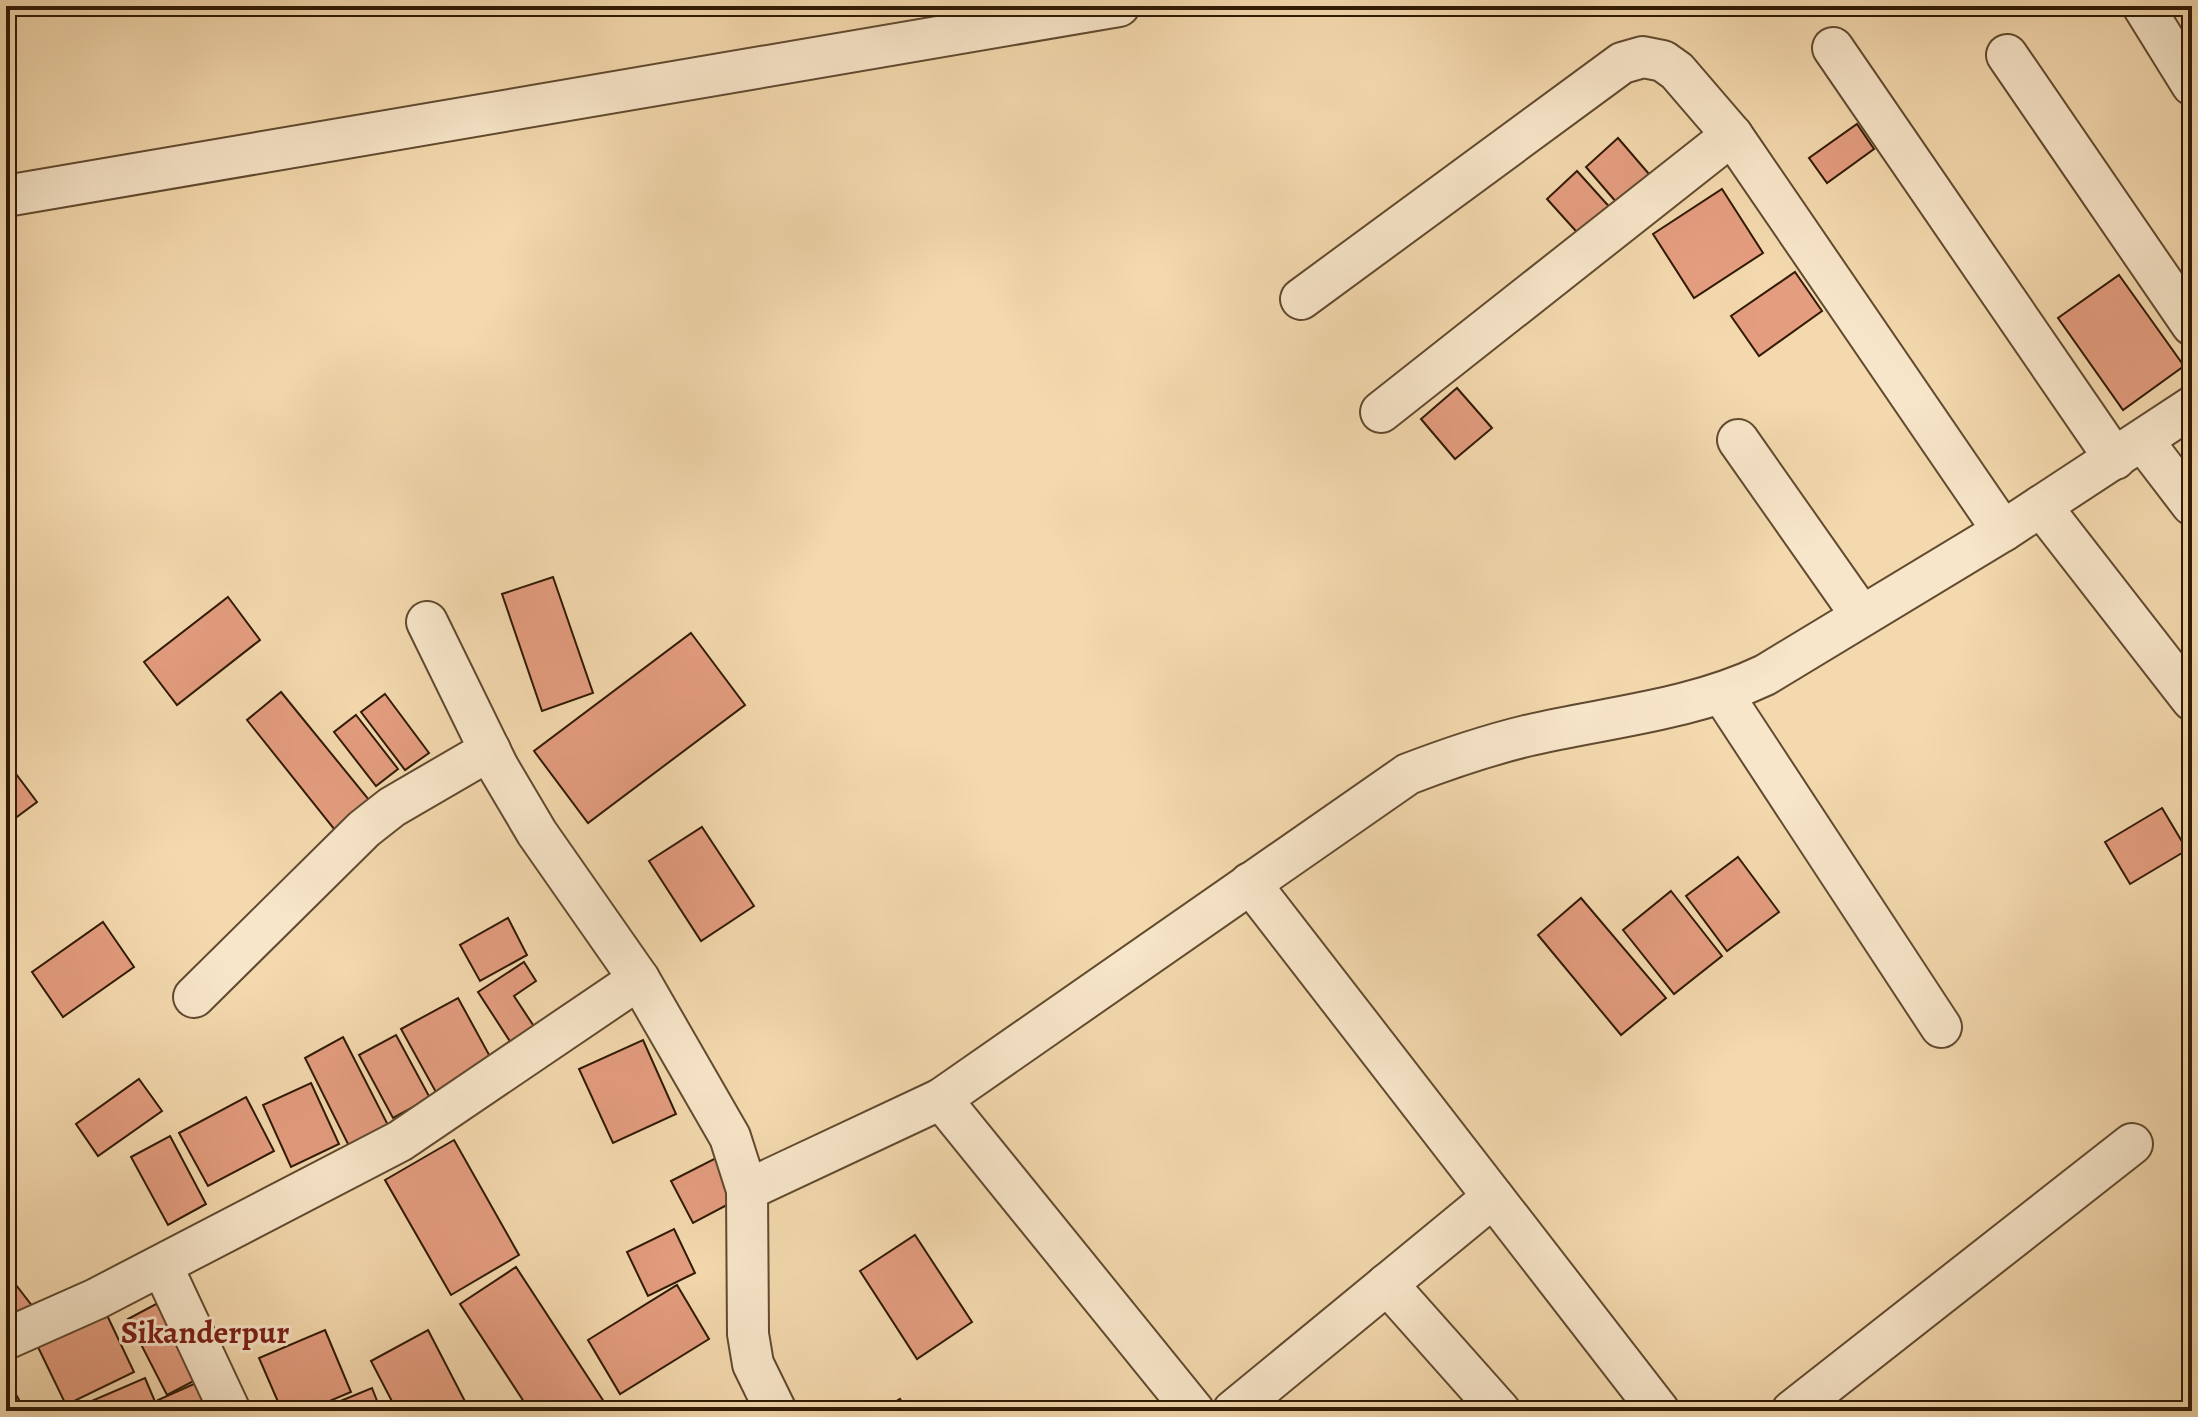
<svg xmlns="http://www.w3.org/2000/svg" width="2198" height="1417" viewBox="0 0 2198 1417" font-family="Alegreya,serif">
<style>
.building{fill:#e49d7f;stroke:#301a05;stroke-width:2}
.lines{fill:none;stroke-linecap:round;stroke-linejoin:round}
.minor-casing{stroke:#614a2f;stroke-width:44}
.minor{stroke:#f8e6ca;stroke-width:40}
.labels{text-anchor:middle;stroke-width:6;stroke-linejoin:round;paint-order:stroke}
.quarter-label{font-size:32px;font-weight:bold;fill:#7a1f14;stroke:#f8e6ca}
</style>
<rect width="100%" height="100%" fill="#f4d9ae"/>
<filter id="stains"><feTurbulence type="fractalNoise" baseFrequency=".0025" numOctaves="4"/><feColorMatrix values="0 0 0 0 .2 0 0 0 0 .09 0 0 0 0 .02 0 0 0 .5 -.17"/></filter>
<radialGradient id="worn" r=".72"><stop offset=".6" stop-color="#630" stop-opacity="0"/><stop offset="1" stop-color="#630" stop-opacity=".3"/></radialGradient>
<g class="building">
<polygon points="1857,124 1874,149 1827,183 1809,158"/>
<polygon points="1618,138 1655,181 1623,210 1586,167"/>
<polygon points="1577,171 1614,212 1584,240 1547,199"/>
<polygon points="1722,189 1763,253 1694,298 1653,234"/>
<polygon points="1795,272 1822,311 1759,356 1731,316"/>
<polygon points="2119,275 2184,366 2123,410 2058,318"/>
<polygon points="1457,388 1492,428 1455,459 1421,419"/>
<polygon points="553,577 593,693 542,711 502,594"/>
<polygon points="228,597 260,640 177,705 144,662"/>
<polygon points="691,633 745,705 588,823 534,751"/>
<polygon points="281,692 374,806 339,835 247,720"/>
<polygon points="385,694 429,753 405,770 361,712"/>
<polygon points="356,715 398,769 376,786 334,732"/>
<polygon points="7,762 37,802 6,825 6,763"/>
<polygon points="2162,808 2187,850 2130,884 2105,842"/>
<polygon points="702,827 754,906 701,941 649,861"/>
<polygon points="1738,857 1779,912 1727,951 1686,896"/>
<polygon points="1671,891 1722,956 1674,994 1623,930"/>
<polygon points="1581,898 1666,998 1621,1035 1538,935"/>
<polygon points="508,918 527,955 480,981 460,945"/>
<polygon points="103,922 134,967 63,1017 32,972"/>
<polygon points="524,962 536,981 514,996 539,1034 515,1049 478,992"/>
<polygon points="458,998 493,1062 437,1094 401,1029"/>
<polygon points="396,1035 430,1098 393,1118 359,1055"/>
<polygon points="343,1037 390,1129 351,1150 305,1058"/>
<polygon points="643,1040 676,1114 613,1143 579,1069"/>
<polygon points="139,1079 162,1111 98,1156 76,1124"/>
<polygon points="311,1083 339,1144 291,1167 263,1105"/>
<polygon points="246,1097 274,1151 208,1186 179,1133"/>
<polygon points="170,1136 206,1204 168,1225 131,1157"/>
<polygon points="454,1140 519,1255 451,1295 385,1180"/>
<polygon points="720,1156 742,1197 693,1223 671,1181"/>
<polygon points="674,1229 695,1273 648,1296 627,1252"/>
<polygon points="915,1235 972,1322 917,1359 860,1271"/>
<polygon points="516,1267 610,1411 530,1411 460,1304"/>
<polygon points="6,1272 33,1307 6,1327"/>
<polygon points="677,1285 709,1339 620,1394 588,1340"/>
<polygon points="171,1296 211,1372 167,1395 128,1319"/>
<polygon points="105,1311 134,1372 66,1405 36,1343"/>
<polygon points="325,1330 351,1392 306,1411 282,1411 259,1358"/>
<polygon points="428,1330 470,1411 397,1411 371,1361"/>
<polygon points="6,1376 25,1411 6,1411"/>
<polygon points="145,1378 159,1411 74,1411 73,1409"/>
<polygon points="205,1379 219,1411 162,1411 158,1400"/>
<polygon points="372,1388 381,1411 316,1411"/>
<polygon points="900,1399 907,1411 880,1411"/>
</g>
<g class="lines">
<g class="minor-casing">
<g id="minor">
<polyline points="2143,6 2192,85"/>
<polyline points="1833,48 2115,459"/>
<polyline points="2007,55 2192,325"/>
<polyline points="6,196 1119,6"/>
<polyline points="1301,299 1622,63 1643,57 1663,61 1677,71 1732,135 2003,531"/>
<polyline points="1381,412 1732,135"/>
<polyline points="1738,440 1861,615"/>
<polyline points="2143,441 2192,505"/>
<polyline points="2041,506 2192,700"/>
<polyline points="427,622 498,767 537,833 639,979 730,1137 747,1190 748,1334 753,1364 776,1411"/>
<polyline points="1723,695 1941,1027"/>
<polyline points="1250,883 1659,1411"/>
<polyline points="194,997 364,829 392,807 490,750"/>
<polyline points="941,1099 1194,1411"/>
<path d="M747 1190 941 1099 1408 774C1447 759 1485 746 1526 736 1607 717 1689 711 1765 675L2003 531 2192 407"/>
<polyline points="162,1266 230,1411"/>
<polyline points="1387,1284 1500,1411"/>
<polyline points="6,1339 96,1299 400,1141 639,979"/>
<polyline points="1233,1411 1493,1197"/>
<polyline points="1792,1411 2132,1144"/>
</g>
</g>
<use href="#minor" class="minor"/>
</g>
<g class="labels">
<g class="quarter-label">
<text x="205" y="1343">Sikanderpur</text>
</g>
</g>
<rect width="2198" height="1417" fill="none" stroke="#f4d9ae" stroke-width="32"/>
<rect x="8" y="8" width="2182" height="1401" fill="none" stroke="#301a05" stroke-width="4"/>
<rect x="16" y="16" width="2166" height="1385" fill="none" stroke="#301a05" stroke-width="2"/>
<rect width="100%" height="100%" filter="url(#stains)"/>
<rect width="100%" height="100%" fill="url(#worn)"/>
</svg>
